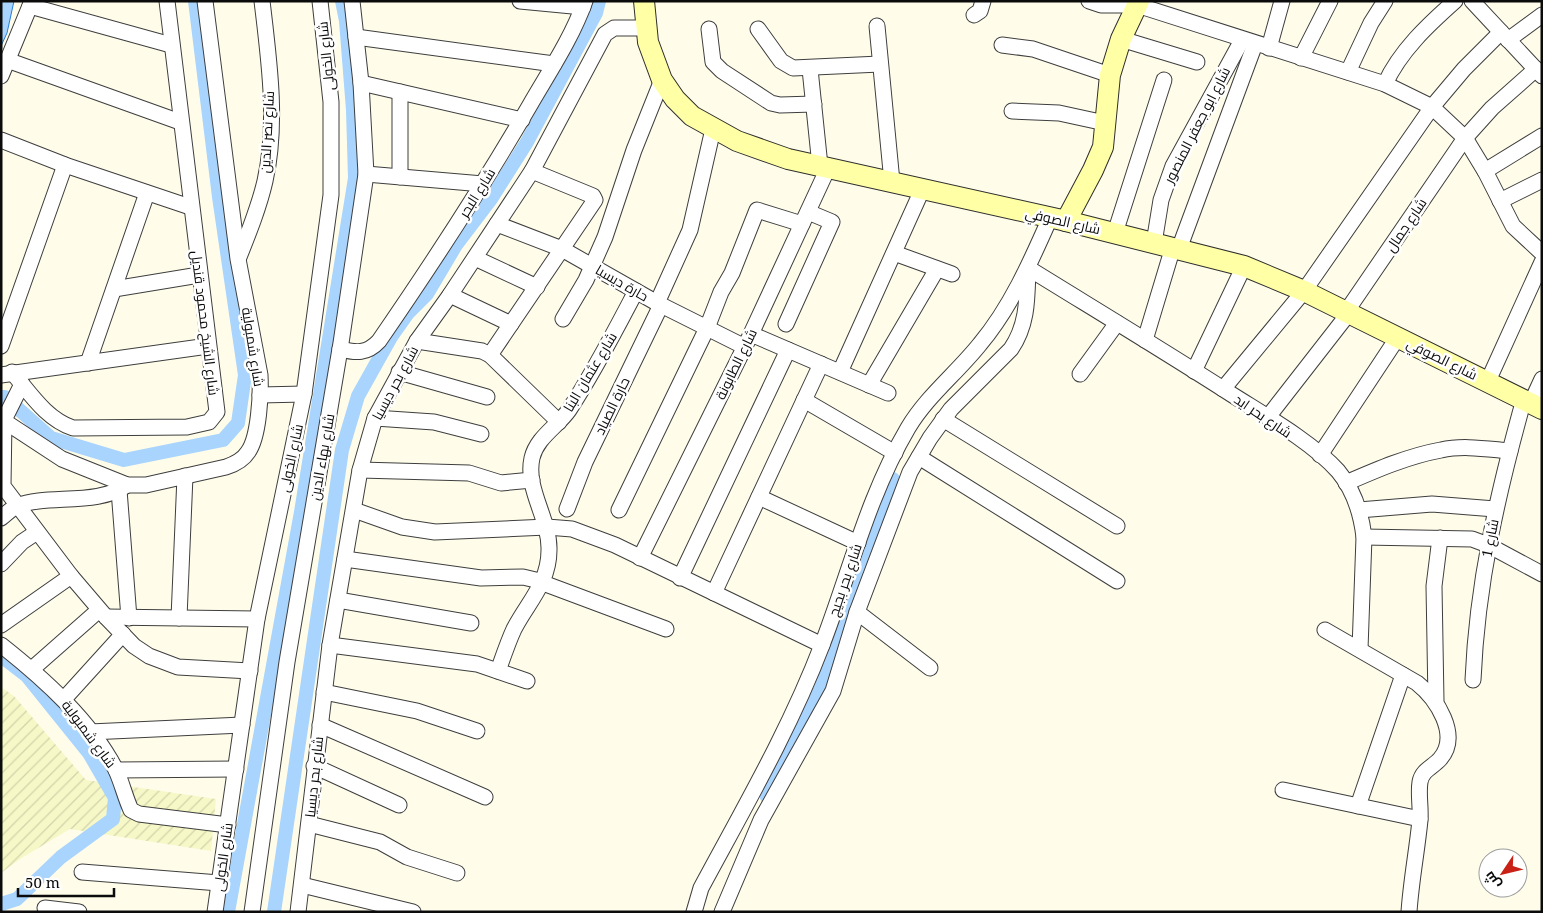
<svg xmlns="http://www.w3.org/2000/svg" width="1543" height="913" viewBox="0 0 1543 913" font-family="'Noto Serif',Cairo,serif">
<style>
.farmland{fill:url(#farmland-furrows)}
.water{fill:#a8d4fd;stroke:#277fdb}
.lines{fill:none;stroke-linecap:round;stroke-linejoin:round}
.canal{stroke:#a8d4fd;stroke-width:14}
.street-casing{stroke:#3e3e3e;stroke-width:17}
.secondary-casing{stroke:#2d2d2d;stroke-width:22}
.street{stroke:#fff;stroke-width:15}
.secondary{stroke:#ffffa5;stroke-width:20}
.labels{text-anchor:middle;stroke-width:5;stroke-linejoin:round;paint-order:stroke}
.street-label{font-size:14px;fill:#0b0b0b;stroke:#fff}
</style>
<defs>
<pattern id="farmland-furrows" width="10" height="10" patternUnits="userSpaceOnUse" patternTransform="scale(1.25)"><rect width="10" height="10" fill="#f7f8c7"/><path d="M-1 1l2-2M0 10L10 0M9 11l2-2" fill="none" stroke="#d2d3aa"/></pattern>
</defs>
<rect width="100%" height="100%" fill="#fffdea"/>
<polygon class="farmland" points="1,687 14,696 86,780 216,799 211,851 70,829 20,859 1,873"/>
<polygon class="water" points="1,1 14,1 7,33 1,46"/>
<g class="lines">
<g class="canal">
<polyline points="1,397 5,397 51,438 124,460 223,440 238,423 245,375 219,197 195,1"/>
<polyline points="1,656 27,676 89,753 115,798 113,819 61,857 17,899 1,904"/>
<polyline points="767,797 791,743 821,688 893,479"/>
<polyline points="228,912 301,512 355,178 353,110 346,21 342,1"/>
<polyline points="274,912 342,450 358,396 391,337 408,313 427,294 456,245 491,199 527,142 596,13 599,1"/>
</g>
<g class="street-casing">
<g id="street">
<polyline points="520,1 583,7"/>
<polyline points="1089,1 1101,5 1137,5 1385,84 1432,107 1465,138 1485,171 1513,226 1542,253"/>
<polyline points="1472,1 1542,76"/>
<polyline points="30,6 171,45"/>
<polyline points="974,15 980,11 983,1"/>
<polyline points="877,26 892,182"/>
<polyline points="709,29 713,62 722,71 771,103 780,105 814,104"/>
<polyline points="758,29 781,61 793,68 880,64"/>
<polyline points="356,37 554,64"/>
<polyline points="1121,39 1197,62"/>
<polyline points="1508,40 1542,15"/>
<polyline points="1002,45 1033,49 1110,75"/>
<polyline points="1269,48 1282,1"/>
<polyline points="1301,58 1330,1"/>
<polyline points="7,60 180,122"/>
<polyline points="810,69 820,166"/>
<polyline points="1348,72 1371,23 1385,1"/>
<polyline points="1,76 32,1"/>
<polyline points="361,83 522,120"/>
<path d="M1385 84C1400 51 1428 25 1455 1"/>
<polyline points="400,92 400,177"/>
<polyline points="1012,111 1059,113 1105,123"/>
<polyline points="1,140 65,165 190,207"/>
<polyline points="1485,171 1542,136"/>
<polyline points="366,174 483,184"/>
<polyline points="1500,201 1542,180"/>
<polyline points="497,224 562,249 657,303 745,347"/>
<polyline points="1115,233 1164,80"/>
<polyline points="1154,243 1161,200 1173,166 1242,40"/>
<polyline points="1179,249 1255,44"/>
<polyline points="894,253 952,274"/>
<path d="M239 257C249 232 259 207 265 181 278 123 269 60 262 1"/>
<polyline points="475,258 537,287"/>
<polyline points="114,289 199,275"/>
<polyline points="450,295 511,324"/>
<polyline points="657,303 690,230 713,129"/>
<polyline points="1346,312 1465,138 1492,108 1536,69"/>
<polyline points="563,319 586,280 605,237 634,150 662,80"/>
<polyline points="786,324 832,222 808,212"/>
<polyline points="751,334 888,393"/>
<polyline points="1145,340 1173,247"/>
<polyline points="417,341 482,351 490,355 559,422"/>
<polyline points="1,346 65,165"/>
<path d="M340 349C356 353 367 354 379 341 432 264 483 186 530 105 549 72 572 38 585 1"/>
<polyline points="490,355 595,200 593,196 532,171"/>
<polyline points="88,363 147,193"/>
<polyline points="1194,371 1244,266"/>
<path d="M12 372C30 393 46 419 73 428L187 427 209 422 217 412 167 1"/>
<polyline points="399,372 487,397"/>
<polyline points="840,372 922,190"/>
<polyline points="1080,374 1117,323"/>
<polyline points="1,375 208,346"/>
<polyline points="1488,381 1542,262"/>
<polyline points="22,384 4,420 3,486 71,576 106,617 134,646 149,656 178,667 250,671"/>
<polyline points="869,385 937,269"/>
<polyline points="1223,389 1304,291 1432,107 1464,69 1501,32"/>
<polyline points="260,395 304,394"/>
<polyline points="804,400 895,453"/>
<polyline points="1531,403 1542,379"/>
<polyline points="1268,417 1349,313"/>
<polyline points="375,418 434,422 481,434"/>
<path d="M1 419 62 459 127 485H146L226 467C235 464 243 460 248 452 259 437 261 394 260 375L238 259 205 1"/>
<polyline points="943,419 1117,526"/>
<polyline points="1320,455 1398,337"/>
<polyline points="919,457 1117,581"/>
<polyline points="360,470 469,473 501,483 532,480"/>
<path d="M1346 483C1376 470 1408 456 1441 450 1463 445 1487 449 1510 451"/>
<polyline points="119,490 129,618"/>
<polyline points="759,497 858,543"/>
<polyline points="567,509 585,462 661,305"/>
<polyline points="354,510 402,527 435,532 547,527 572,529 615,545 822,645"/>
<polyline points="619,510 707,328 721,292 732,273 757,210 802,224"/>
<polyline points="1359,510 1432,504 1495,509"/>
<path d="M1 518C6 514 12 508 17 506 47 494 98 506 127 485"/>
<polyline points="1364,537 1472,539 1488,545 1542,574"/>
<polyline points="640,558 751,334 828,168"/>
<polyline points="345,559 481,578 523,577 544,582"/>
<polyline points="1,564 22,542 37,532"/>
<polyline points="680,578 788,350"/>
<polyline points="543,583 666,629"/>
<polyline points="714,593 821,364"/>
<polyline points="338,600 471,623"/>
<polyline points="857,612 930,668"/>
<polyline points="106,617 257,619"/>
<polyline points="179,618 185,476"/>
<polyline points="1,625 71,576"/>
<path d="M1325 630 1417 683C1436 698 1461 735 1440 759 1433 767 1422 770 1420 782 1418 794 1421 807 1420 820 1417 851 1411 881 1409 912"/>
<path d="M1 645C44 679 91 721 116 770 122 783 125 797 131 810L139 814 228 825"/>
<polyline points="330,645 477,664 527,681"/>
<polyline points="32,669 99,610"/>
<path d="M498 671C503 657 508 642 514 629 528 602 549 583 549 550 550 519 525 489 532 458 537 437 557 427 569 410 594 372 615 331 636 291"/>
<path d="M1473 680C1477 583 1498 492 1524 399"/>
<polyline points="324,692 417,711 477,731"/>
<polyline points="64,699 123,634"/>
<polyline points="1436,701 1434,586 1440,538"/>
<polyline points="320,725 485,797"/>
<polyline points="90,732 242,725"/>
<polyline points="314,766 399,805"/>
<polyline points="116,770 236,769"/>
<polyline points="1283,790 1420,819"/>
<polyline points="1358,806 1403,675"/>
<polyline points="309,824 380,842 407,857 457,873"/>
<polyline points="82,872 219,883"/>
<polyline points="302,885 413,912"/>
<polyline points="45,908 79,912"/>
<polyline points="215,912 257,619 304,394 331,195 331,102 320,1"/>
<polyline points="252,912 287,662 341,343 366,174 361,83 352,1"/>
<polyline points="298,912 330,645 360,470 375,418 417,341 450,295 532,171 605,34 614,28 646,28"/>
<path d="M694 912 701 888C744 808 790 729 822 645 850 572 868 496 908 428 927 396 957 373 980 344 1011 307 1031 261 1050 218"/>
<path d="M722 912 761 820 833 691 857 612 910 472 930 438 951 409 1011 349C1028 324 1027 298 1028 268 1096 310 1164 351 1231 394 1264 415 1312 442 1338 471 1354 490 1361 512 1364 537L1360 649"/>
</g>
</g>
<g class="secondary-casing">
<g id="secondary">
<polyline points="644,1 648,42 662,80 675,99 692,116 737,141 788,159 1062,220 1244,266 1304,291 1542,409"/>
<polyline points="1066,221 1093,170 1103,147 1110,75 1121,39 1139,1"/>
</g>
</g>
<use href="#street" class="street"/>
<use href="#secondary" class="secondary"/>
</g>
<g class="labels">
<g class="street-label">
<text transform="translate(326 56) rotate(-96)" y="5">شارع الخولى</text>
<text transform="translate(1197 125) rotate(-63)" y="5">شارع ابو جعفر المنصور</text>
<text transform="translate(267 132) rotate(-87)" y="5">شارع نصر الدين</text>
<text transform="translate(477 193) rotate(-58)" y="5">شارع البحر</text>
<text transform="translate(1063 221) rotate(13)" y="5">شارع الصوفي</text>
<text transform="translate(1406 225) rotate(-56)" y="5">شارع جمال</text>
<text transform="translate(622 283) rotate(30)" y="5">حارة ديسيا</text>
<text transform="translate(205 323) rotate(83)" y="5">شارع الشيخ محمود قنديل</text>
<text transform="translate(253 347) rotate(81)" y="5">شارع شمبولية</text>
<text transform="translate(1442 359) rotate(26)" y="5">شارع الصوفي</text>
<text transform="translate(736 364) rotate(-64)" y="5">شارع الطابونة</text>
<text transform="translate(590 372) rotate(-59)" y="5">شارع عثمان البنا</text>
<text transform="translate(395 383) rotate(-62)" y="5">شارع بحر ديسيا</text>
<text transform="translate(612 406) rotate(-64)" y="5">حارة الصياد</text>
<text transform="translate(1263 416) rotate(34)" y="5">شارع بحر ايد</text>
<text transform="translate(322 457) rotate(-80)" y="5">شارع بهاء الدين</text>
<text transform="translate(291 458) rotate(-78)" y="5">شارع الخولى</text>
<text transform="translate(1490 538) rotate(-79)" y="5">شارع 1</text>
<text transform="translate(845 580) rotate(-71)" y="5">شارع بحر بجيج</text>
<text transform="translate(89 734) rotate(53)" y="5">شارع شمبولية</text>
<text transform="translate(314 777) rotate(-84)" y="5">شارع بحر ديسيا</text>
<text transform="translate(223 857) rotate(-82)" y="5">شارع الخولى</text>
</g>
</g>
<rect width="1543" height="913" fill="none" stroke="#0b0b0b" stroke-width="5"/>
<g transform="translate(1503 873) rotate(235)"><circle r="24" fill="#ffffff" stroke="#9d9d9d"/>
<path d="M0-4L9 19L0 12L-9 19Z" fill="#c92115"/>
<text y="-8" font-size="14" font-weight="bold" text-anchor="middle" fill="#0b0b0b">ش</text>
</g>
<path d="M18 888v8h96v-8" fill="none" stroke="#0b0b0b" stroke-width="2.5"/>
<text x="25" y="888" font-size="15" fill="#0b0b0b" stroke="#ffffff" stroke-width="4" paint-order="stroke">50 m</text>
</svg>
